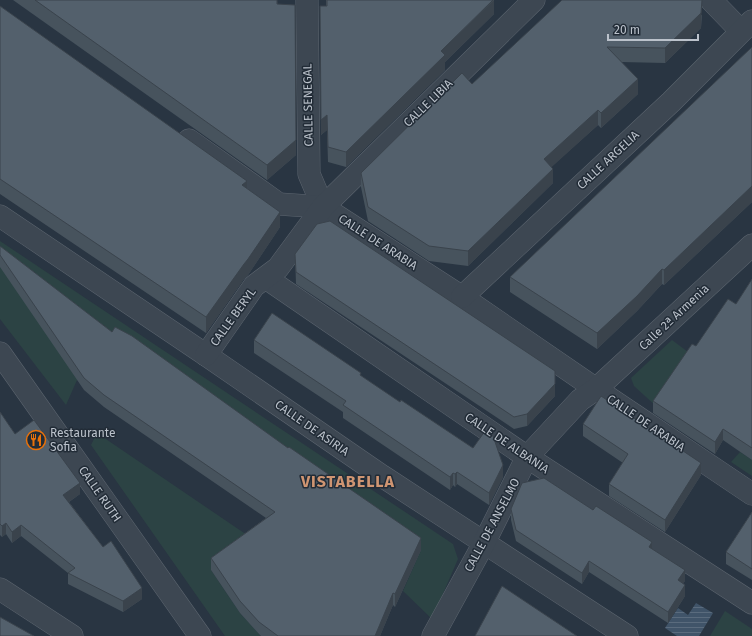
<svg xmlns="http://www.w3.org/2000/svg" width="752" height="636" viewBox="0 0 752 636" font-family="'Fira Sans',sans-serif">
<style>
.green{fill:#2c4344}
.water{fill:url(#water-rules)}
.lines{fill:none;stroke-linecap:round;stroke-linejoin:round}
.street-casing{stroke:#5c656f;stroke-width:23}
.street{stroke:#3d4752;stroke-width:22}
.wall{fill:#47535d}
.shaded-wall{fill:#3a434c}
.building{fill:#53606c;stroke:#3a434c}
.labels{text-anchor:middle;stroke-width:3;stroke-linejoin:round;paint-order:stroke}
.street-label{font-size:12px;fill:#bbc2cb;stroke:#222c37}
.poi-label{font-size:12px;fill:#bbc2cb;stroke:#222c37;text-anchor:start}
.district-label{font-size:16px;font-weight:bold;letter-spacing:1px;fill:#cf9572;stroke:#222c37}
</style>
<defs>
<pattern id="water-rules" width="6" height="5" patternUnits="userSpaceOnUse"><rect width="6" height="5" fill="#405469"/><path d="M0 2.5h6" fill="none" stroke="#5a6b7d"/></pattern>
</defs>
<rect width="100%" height="100%" fill="#293542"/>
<g class="green">
<polygon points="0,241 453,544 458,559 432,619 403,591 421,550 77,380 66,405 0,319"/>
<polygon points="672,340 692,355 667,416 634,386 631,378"/>
<polygon points="97,433 247,535 211,570 240,613 261,636 225,636 91,445"/>
<polygon points="740,452 752,460 752,476 731,462"/>
<polygon points="725,611 752,629 752,636 710,636"/>
</g>
<polygon class="water" points="696,603 713,613 699,636 677,636 665,628 678,608 688,615"/>
<g class="lines">
<g class="street-casing">
<g id="street">
<polyline points="307,0 309,174 323,207"/>
<polyline points="711,0 741,31"/>
<polyline points="189,140 279,204 323,207 462,297 612,400 752,494"/>
<polyline points="0,216 206,355 382,476 627,636"/>
<polyline points="266,278 527,457 752,603"/>
<polyline points="462,297 671,102 752,21"/>
<polyline points="0,353 200,636"/>
<polyline points="206,355 254,286 278,268 323,207 534,0"/>
<polyline points="0,589 72,636"/>
<polyline points="433,636 484,543 527,457 580,400 596,389 752,245"/>
</g>
</g>
<use href="#street" class="street"/>
</g>
<g class="wall">
<polygon points="13,0 277,0 296,155 267,180"/>
<polygon points="326,0 494,0 494,14 445,62 445,70 346,167 328,162 327,130 321,135 320,6 326,6"/>
<polygon points="0,6 247,188 280,227 248,275 244,279 206,333 0,194"/>
<polygon points="702,15 701,28 665,63 621,62 638,94 601,128 598,125 551,167 553,183 468,266 429,261 368,221 361,187 361,173 472,84"/>
<polygon points="752,47 752,202 664,285 662,284 637,311 597,349 510,292 510,277"/>
<polygon points="0,246 112,332 421,550 395,607 393,605 380,636 261,636 259,634 240,613 211,570 211,558 266,518 104,407 84,390 0,267"/>
<polygon points="295,254 555,396 527,426 514,429 296,284"/>
<polygon points="752,280 752,460 723,440 715,454 653,413 653,401 696,346 736,304"/>
<polygon points="254,340 361,376 503,477 489,505 457,484 455,487 453,485 450,490 343,418 343,412 254,353"/>
<polygon points="0,412 15,434 80,494 69,502 142,599 123,612 68,584 68,573 21,536 12,543 6,534 2,537 0,535"/>
<polygon points="583,424 701,475 665,532 609,496 609,484 623,463 583,436"/>
<polygon points="511,509 652,549 685,581 683,583 685,596 668,623 589,572 582,584 516,541 511,520"/>
<polygon points="752,512 752,580 726,564 726,552"/>
</g>
<g class="shaded-wall">
<polygon points="494,0 494,14 445,62 445,70 346,167 346,152 441,51"/>
<polygon points="702,0 701,28 665,63 665,48"/>
<polygon points="638,79 638,94 601,128 601,113"/>
<polygon points="598,110 598,125 544,174 544,159"/>
<polygon points="327,115 327,130 321,135 321,120"/>
<polygon points="296,140 296,155 267,180 267,165"/>
<polygon points="553,169 553,183 468,266 468,251"/>
<polygon points="247,181 247,196 242,185"/>
<polygon points="752,186 752,202 664,285 664,270"/>
<polygon points="280,212 280,227 248,275 244,279 206,333 206,317"/>
<polygon points="662,269 662,284 637,311 597,349 597,333"/>
<polygon points="555,384 555,396 527,426 527,414"/>
<polygon points="723,429 723,440 715,454 715,442"/>
<polygon points="701,463 701,475 665,532 665,520"/>
<polygon points="503,465 503,477 489,505 489,493"/>
<polygon points="457,472 457,484 455,487 455,474"/>
<polygon points="453,473 453,485 450,490 450,477"/>
<polygon points="80,483 80,494 63,506 63,495"/>
<polygon points="6,523 6,534 2,537 2,526"/>
<polygon points="21,525 21,536 12,543 12,532"/>
<polygon points="421,538 421,550 395,607 395,594"/>
<polygon points="652,542 652,553 649,547"/>
<polygon points="589,561 589,572 582,584 582,573"/>
<polygon points="685,570 685,581 678,591 678,580"/>
<polygon points="685,585 685,596 668,623 668,612"/>
<polygon points="142,588 142,599 123,612 123,601"/>
<polygon points="393,593 393,605 380,636 375,636"/>
</g>
<g class="building">
<polygon points="35,0 277,0 277,4 295,5 296,140 267,165"/>
<polygon points="327,0 493,0 441,51 445,55 346,152 328,147 327,115 321,120 320,6 327,6"/>
<polygon points="562,0 702,0 701,13 665,48 607,47 638,79 601,113 598,110 544,159 553,169 468,251 429,246 368,207 361,173 462,73 472,84"/>
<polygon points="0,6 247,181 242,185 280,212 248,259 244,264 206,317 0,179"/>
<polygon points="752,47 752,186 664,270 662,269 637,296 597,333 510,277"/>
<polygon points="330,221 555,371 555,384 527,414 514,417 296,272 295,254 317,224"/>
<polygon points="0,246 112,332 115,327 132,336 288,448 289,447 421,538 395,594 393,593 375,636 278,636 259,622 240,601 211,558 275,512 104,395 84,378 0,255"/>
<polygon points="752,279 752,448 723,429 715,442 653,401 692,344 696,346 728,299 736,304"/>
<polygon points="272,313 361,373 360,375 400,402 401,400 473,448 485,431 493,436 503,465 489,493 457,472 455,474 453,473 450,477 343,405 346,401 254,340"/>
<polygon points="601,396 701,463 665,520 609,484 628,454 583,424"/>
<polygon points="0,412 15,434 34,420 80,483 63,495 103,547 111,541 142,588 123,601 68,573 75,568 21,525 12,532 6,523 2,526 0,524"/>
<polygon points="544,478 593,510 596,506 652,542 649,547 685,570 678,580 685,585 668,612 589,561 582,573 516,530 511,509 522,483"/>
<polygon points="752,512 752,569 726,552"/>
<polygon points="502,586 577,636 475,636"/>
<polygon points="0,617 34,636 0,636"/>
</g>
<defs>
<g id="restaurant-ring" transform="scale(1)"><circle r="9.5" fill="#222c37" stroke="#e8710a" stroke-width="1.5"/><path d="M-5-6h1v4h1v-4h1v4h1v-4h1v5L-1.5 .5V6h-2V.5L-5-1ZM5-6V6H3V1.5H1.5Q1.5-4 5-6Z" fill="#e8710a"/></g>
</defs>
<g fill-rule="evenodd">
<use href="#restaurant-ring" x="36" y="440"/>
</g>
<g class="labels">
<g class="street-label">
<text transform="translate(428 103) rotate(-44)" y="4">CALLE LIBIA</text>
<text transform="translate(308 105) rotate(-91)" y="4">CALLE SENEGAL</text>
<text transform="translate(608 160) rotate(-43)" y="4">CALLE ARGELIA</text>
<text transform="translate(378 242) rotate(33)" y="4">CALLE DE ARABIA</text>
<text transform="translate(233 317) rotate(-54)" y="4">CALLE BERYL</text>
<text transform="translate(674 317) rotate(-43)" y="4">Calle 2ª Armenia</text>
<text transform="translate(646 423) rotate(34)" y="4">CALLE DE ARABIA</text>
<text transform="translate(312 428) rotate(35)" y="4">CALLE DE ASIRIA</text>
<text transform="translate(507 443) rotate(34)" y="4">CALLE DE ALBANIA</text>
<text transform="translate(100 494) rotate(55)" y="4">CALLE RUTH</text>
<text transform="translate(492 525) rotate(-62)" y="4">CALLE DE ANSELMO</text>
</g>
<g class="poi-label">
<text x="50" y="437">Restaurante<tspan x="50" dy="14">Sofia</tspan></text>
</g>
<g class="district-label">
<text x="348" y="487">VISTABELLA</text>
</g>
</g>
<path d="M608 34v6h90v-6" fill="none" stroke="#bbc2cb" stroke-width="2"/>
<text x="614" y="34" font-size="12" fill="#bbc2cb" stroke="#222c37" stroke-width="3" paint-order="stroke">20 m</text>
</svg>
